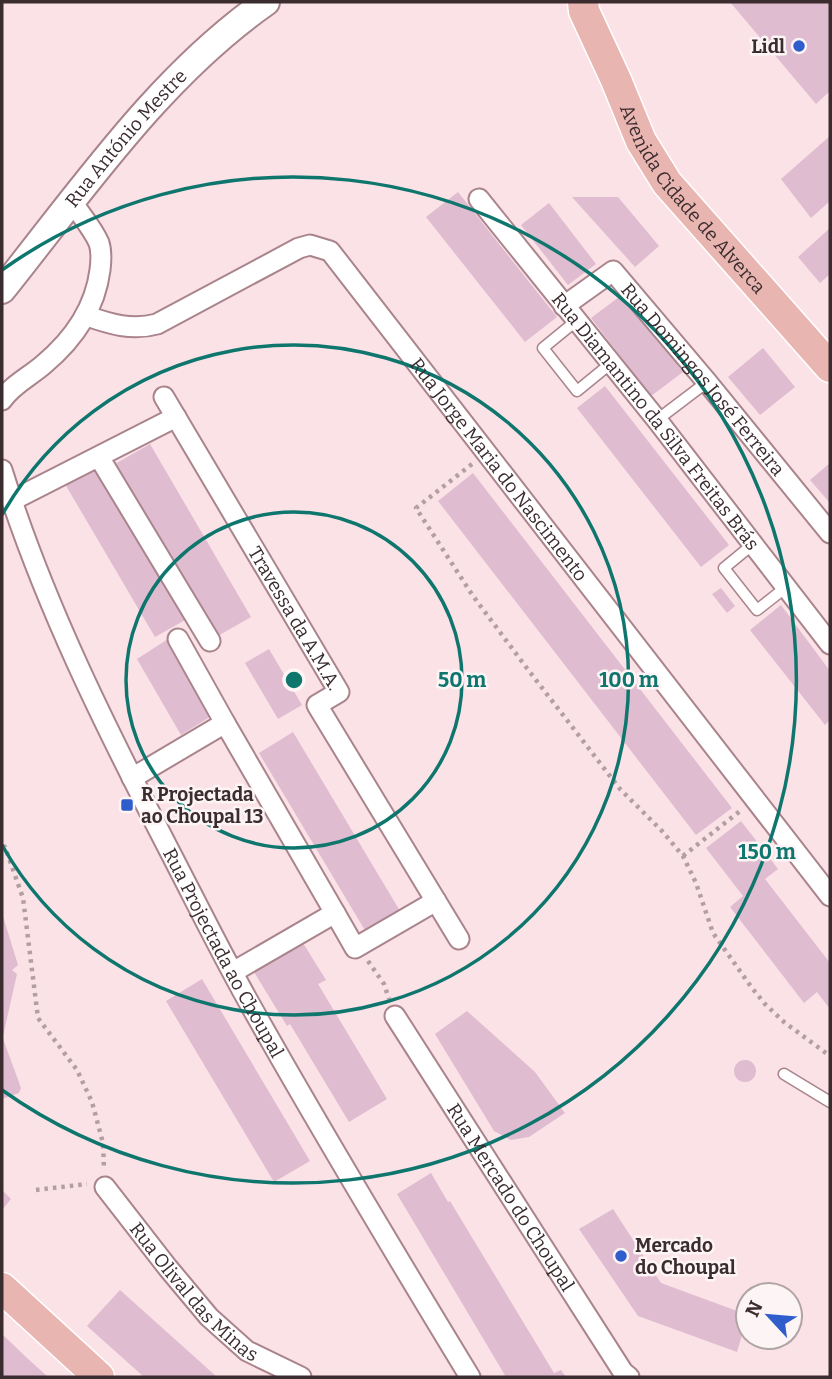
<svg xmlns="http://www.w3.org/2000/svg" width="832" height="1379" viewBox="0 0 832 1379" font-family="Bitter,serif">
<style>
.building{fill:#dfbccf}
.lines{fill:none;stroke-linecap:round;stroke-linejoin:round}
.lane-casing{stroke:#aa848c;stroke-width:13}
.street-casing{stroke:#aa848c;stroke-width:23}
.secondary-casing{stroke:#aa848c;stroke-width:30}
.primary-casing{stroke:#fff;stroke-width:33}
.path{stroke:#b39ea2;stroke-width:4.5;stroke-dasharray:3.5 5;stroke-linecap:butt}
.lane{stroke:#fff;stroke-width:10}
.street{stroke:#fff;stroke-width:19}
.secondary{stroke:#fff;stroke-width:26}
.primary{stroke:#e8b5b0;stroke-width:30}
.ring{fill:none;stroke:#0f766e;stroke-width:3.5}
.poi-dot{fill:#2f5dcc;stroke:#fdf4f6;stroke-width:2.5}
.labels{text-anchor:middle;stroke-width:5;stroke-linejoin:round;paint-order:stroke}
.poi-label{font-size:19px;font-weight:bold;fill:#3b2c2f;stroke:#fdf4f6;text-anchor:start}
.street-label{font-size:19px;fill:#3b2c2f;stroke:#fdf4f6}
.centre{fill:#0f766e;stroke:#fdf4f6;stroke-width:3.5}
.ring-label{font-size:21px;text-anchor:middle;font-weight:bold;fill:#0f766e;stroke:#fdf4f6;stroke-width:5;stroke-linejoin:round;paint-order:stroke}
</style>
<rect width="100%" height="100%" fill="#fbe2e7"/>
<g class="building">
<polygon points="730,2 830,2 830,91 816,104"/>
<polygon points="830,136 830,201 811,218 781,179"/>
<polygon points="458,192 557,317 525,342 426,217"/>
<polygon points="572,197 618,197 659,246 635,267"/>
<polygon points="549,203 596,264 568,285 521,225"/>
<polygon points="830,228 830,274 820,283 798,257"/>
<polygon points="623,294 683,372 651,396 591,318"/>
<polygon points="763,348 795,387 760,415 728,377"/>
<polygon points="605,386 729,545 701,567 577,408"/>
<polygon points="150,444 251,617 216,637 115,464"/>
<polygon points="830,463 830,503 810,480"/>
<polygon points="97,466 187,619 155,637 65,484"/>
<polygon points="473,473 732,808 696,835 438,501"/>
<polygon points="721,588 735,606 727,613 712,594"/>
<polygon points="781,605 830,671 830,720 825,725 750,630"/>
<polygon points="168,639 213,715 181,735 137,659"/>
<polygon points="269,649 302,705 278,719 245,663"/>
<polygon points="293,732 400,911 366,932 259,753"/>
<polygon points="741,821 778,869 765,879 830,963 830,1009 817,992 804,1003 730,907 743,896 706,848"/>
<polygon points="2,913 18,965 12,970 17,974 3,1036"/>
<polygon points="303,943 326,980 318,984 387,1099 349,1122 290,1024 287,1026 254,972"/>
<polygon points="202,979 310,1161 274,1182 166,1001"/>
<polygon points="467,1011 535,1072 565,1113 529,1137 511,1140 494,1131 435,1034"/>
<polygon points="2,1036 21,1088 19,1093 2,1099"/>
<circle cx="745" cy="1071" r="11"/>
<polygon points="431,1173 448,1202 450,1201 554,1373 561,1370 566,1377 506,1377 397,1194"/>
<polygon points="2,1190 11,1199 2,1210"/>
<polygon points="613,1209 661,1283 748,1315 737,1352 638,1316 579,1229"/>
<polygon points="120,1290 217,1377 144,1377 87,1326"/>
<polygon points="2,1334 27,1358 48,1377 3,1377"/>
</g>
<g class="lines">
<g class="lane-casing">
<g id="lane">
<polyline points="576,321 543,348 577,391 610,364"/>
<polyline points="657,420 707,382"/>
<polyline points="752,545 724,568 757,610 785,588"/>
<polyline points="784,1074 830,1102"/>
</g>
</g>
<g class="street-casing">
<g id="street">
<path id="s1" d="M479 199 657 420 830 644"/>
<path id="s2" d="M564 306 613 271 707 382 830 533"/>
<path id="s3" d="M87 316C110 324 132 331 157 324L299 248 310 245 330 251 830 896"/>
<path id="s4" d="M164 397 339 692 317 705 459 939"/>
<path d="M2 400C12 385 29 377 43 365 73 340 95 309 100 270 101 262 102 252 99 243 93 229 81 215 72 202"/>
<polyline points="99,457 210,641"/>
<path id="s5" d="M2 470C43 602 105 726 168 848 194 898 219 949 247 999 318 1126 394 1252 470 1377"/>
<polyline points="11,501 176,417"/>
<polyline points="178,639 225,723"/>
<polyline points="132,778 225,723 335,913 233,972"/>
<polyline points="335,913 355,948 436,901"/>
<path id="s6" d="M395 1016 623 1372 629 1377"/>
<path id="s7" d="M105 1187 168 1268 209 1317 247 1351 301 1377"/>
</g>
</g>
<g class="secondary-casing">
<g id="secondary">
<path id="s8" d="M2 290C82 190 160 76 266 2"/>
</g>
</g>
<g class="primary-casing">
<g id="primary">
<path id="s9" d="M583 2 584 11 616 80 641 141 667 183 830 367"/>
<polyline points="2,1288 99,1377"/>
</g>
</g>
<g class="path">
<polyline points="472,464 416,508 473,596 526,667 620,789 662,831 683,856 696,883 713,933 752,988 765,1004 784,1022 830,1056"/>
<polyline points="2,846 5,847 23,898 38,1018 77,1070 92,1102 103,1143 104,1169"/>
<polyline points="683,856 740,811"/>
<polyline points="368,961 384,984 389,999"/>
<polyline points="36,1190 87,1184"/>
</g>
<use href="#lane" class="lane"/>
<use href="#street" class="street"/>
<use href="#secondary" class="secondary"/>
<use href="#primary" class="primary"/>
</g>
<g class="ring">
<circle cx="294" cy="680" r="168"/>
<path d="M2 515A335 335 0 1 1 2 845"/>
<path d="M2 270A503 503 0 1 1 2 1090"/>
</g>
<g class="poi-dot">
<circle cx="799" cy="46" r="7"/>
<rect x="120" y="798" width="14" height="14" rx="3.5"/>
<circle cx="621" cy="1256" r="7"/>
</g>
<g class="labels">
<g class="poi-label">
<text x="785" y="53" text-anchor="end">Lidl</text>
<text x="141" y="801">R Projectada<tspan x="141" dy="22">ao Choupal 13</tspan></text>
<text x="635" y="1252">Mercado<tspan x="635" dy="22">do Choupal</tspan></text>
</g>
<g class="street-label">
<text dy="7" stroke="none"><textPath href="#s8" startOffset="196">Rua António Mestre</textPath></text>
<text dy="7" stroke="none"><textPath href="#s9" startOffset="228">Avenida Cidade de Alverca</textPath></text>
<text dy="7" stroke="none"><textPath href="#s2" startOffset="201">Rua Domingos José Ferreira</textPath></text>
<text dy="7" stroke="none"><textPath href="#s1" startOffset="284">Rua Diamantino da Silva Freitas Brás</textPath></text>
<text dy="7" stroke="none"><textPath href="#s3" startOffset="541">Rua Jorge Maria do Nascimento</textPath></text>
<text dy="7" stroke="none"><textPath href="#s4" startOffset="257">Travessa da A.M.A.</textPath></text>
<text dy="7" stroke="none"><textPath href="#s5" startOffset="532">Rua Projectada ao Choupal</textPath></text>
<text dy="7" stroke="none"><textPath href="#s6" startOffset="215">Rua Mercado do Choupal</textPath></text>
<text dy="7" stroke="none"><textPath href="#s7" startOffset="138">Rua Olival das Minas</textPath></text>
</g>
</g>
<circle cx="294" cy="680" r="10" class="centre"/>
<g class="ring-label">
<text x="462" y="687">50 m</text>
<text x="629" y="687">100 m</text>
<text x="767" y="859">150 m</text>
</g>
<rect width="832" height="1379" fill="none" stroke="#3b2c2f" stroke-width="7"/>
<g transform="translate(769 1316) rotate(296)"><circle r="33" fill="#fdf4f6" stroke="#afa4a6" stroke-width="2"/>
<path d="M0-5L12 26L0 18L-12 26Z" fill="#2f5dcc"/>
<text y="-10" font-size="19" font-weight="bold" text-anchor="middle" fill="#3b2c2f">N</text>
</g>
</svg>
